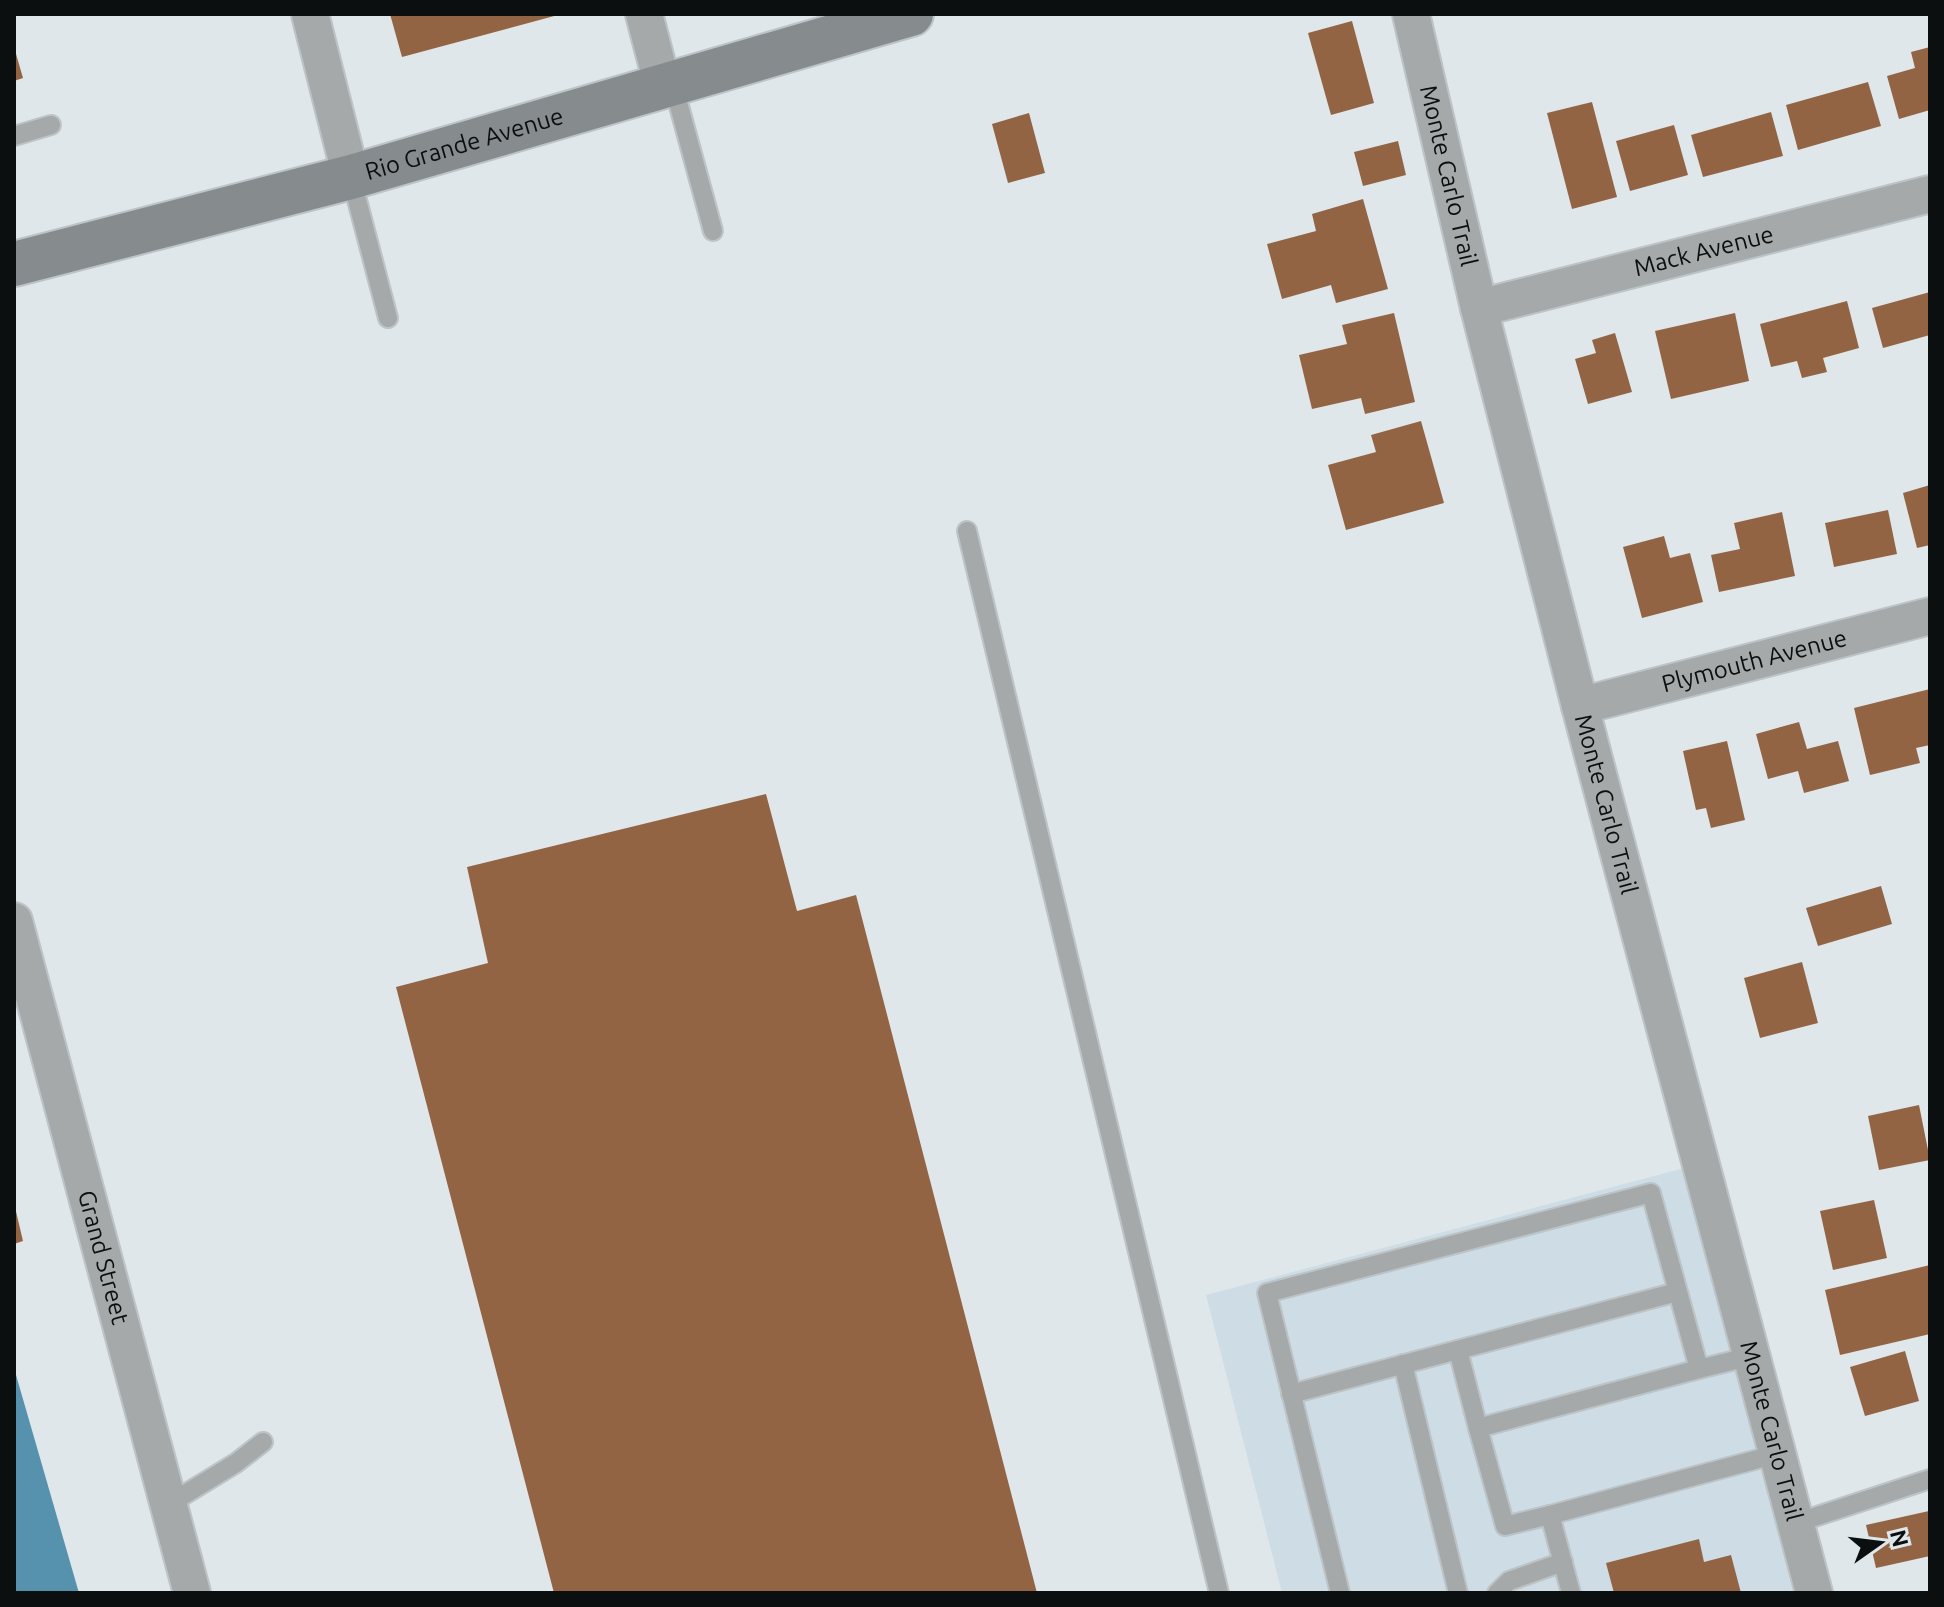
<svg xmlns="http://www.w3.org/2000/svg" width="1944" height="1607" viewBox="0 0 1944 1607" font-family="Ubuntu,sans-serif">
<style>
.built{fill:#cedde5}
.water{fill:#5692ad}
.building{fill:#926444}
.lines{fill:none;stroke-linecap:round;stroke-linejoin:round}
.lane-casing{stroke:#bdc4c8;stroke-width:22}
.street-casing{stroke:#bdc4c8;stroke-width:40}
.secondary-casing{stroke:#bdc4c8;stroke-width:48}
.lane{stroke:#a5a9aa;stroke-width:18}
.street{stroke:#a5a9aa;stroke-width:36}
.secondary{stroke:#868b8d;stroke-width:44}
.labels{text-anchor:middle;stroke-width:6;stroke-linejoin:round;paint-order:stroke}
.street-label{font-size:24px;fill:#0c0f10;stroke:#dfe7eb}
</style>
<rect width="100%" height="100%" fill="#dfe7eb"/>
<polygon class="built" points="1684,1168 1793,1593 1282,1593 1206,1295"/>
<polygon class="water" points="14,1368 79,1593 14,1593"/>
<g class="building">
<polygon points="390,14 558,14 558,15 402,57"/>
<polygon points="1352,21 1374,103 1331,115 1308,33"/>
<polygon points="14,47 23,78 14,81"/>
<polygon points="1930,47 1930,110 1899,119 1887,76 1915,68 1911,52"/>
<polygon points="1868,82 1881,126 1798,150 1786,105"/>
<polygon points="1592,102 1617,197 1572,209 1547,113"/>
<polygon points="1771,112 1783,156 1703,177 1691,135"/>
<polygon points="1029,113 1045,173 1008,183 992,124"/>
<polygon points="1674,125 1688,175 1630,191 1616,141"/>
<polygon points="1398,141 1406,175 1363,186 1354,152"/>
<polygon points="1363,199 1388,289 1336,303 1331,285 1282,299 1267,244 1316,231 1312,214"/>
<polygon points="1930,292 1930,335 1883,348 1872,308"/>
<polygon points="1847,301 1859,348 1823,358 1827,372 1802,378 1797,361 1771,367 1760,324"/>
<polygon points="1394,313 1415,402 1365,414 1361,398 1312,409 1299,355 1347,344 1342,325"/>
<polygon points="1735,313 1749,381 1671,399 1655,331"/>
<polygon points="1615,333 1632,392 1588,404 1575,359 1596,353 1592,340"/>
<polygon points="1421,421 1444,503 1346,530 1328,465 1376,452 1371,435"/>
<polygon points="1930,485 1930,545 1917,548 1903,493"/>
<polygon points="1888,510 1897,554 1834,567 1825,523"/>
<polygon points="1782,512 1795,576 1719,592 1711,555 1740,549 1734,523"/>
<polygon points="1664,536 1670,558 1690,553 1703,602 1642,618 1623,547"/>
<polygon points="1930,689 1930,745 1916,748 1920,763 1870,775 1854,708"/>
<polygon points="1799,722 1807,749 1838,741 1849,781 1804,793 1798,771 1768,779 1756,734"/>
<polygon points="1727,741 1745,820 1711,828 1706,808 1696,810 1683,751"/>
<polygon points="766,794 797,911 856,895 1037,1593 554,1593 396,987 488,963 467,867"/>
<polygon points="1881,886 1892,924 1818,946 1806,908"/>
<polygon points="1802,962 1818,1023 1760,1038 1744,978"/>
<polygon points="1919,1105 1930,1160 1879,1170 1868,1116"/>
<polygon points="1874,1200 1887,1258 1833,1270 1820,1211"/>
<polygon points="14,1203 23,1241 14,1244"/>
<polygon points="1930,1265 1930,1334 1840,1355 1825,1290"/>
<polygon points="1905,1351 1919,1401 1865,1416 1850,1367"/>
<polygon points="1929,1511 1930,1556 1876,1568 1866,1525"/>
<polygon points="1699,1539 1704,1562 1731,1555 1741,1593 1614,1593 1606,1563"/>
</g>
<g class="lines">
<g class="lane-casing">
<g id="lane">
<polyline points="673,84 713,231"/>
<polyline points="14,136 51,125"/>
<polyline points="351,177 388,318"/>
<polyline points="967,531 1219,1593"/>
<polyline points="1458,1350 1478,1428"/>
<polyline points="1403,1364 1458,1593"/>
<polyline points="1291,1394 1677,1292"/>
<polyline points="169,1504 236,1463 263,1442"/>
<polyline points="1550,1515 1505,1526 1478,1428 1699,1369"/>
<polyline points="1796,1523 1930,1479"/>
<polyline points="1340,1593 1267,1293 1651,1193 1699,1369 1752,1356"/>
<polyline points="1497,1593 1509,1581 1563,1562"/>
<polyline points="1571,1593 1550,1515 1777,1454"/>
</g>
</g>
<g class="street-casing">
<g id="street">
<polyline points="310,14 351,177"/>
<polyline points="644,14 663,87"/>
<path id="s1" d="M1411 14 1479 308 1580 706 1814 1593"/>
<path id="s2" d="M1479 308 1930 194"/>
<path id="s3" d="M1580 706 1930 616"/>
<path id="s4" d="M14 921 192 1593"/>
</g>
</g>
<g class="secondary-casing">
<g id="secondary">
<path id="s5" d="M14 264 351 177 911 14"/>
</g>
</g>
<use href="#lane" class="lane"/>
<use href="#street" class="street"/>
<use href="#secondary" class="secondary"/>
</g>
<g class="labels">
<g class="street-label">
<text dy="8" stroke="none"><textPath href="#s5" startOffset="466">Rio Grande Avenue</textPath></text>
<text dy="8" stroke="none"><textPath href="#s1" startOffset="166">Monte Carlo Trail</textPath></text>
<text dy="8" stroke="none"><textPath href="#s2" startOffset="232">Mack Avenue</textPath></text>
<text dy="8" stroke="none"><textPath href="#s3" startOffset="180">Plymouth Avenue</textPath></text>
<text dy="8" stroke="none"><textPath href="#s1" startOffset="814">Monte Carlo Trail</textPath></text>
<text dy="8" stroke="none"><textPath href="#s4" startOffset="348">Grand Street</textPath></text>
<text dy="8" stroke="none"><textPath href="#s1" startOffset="1462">Monte Carlo Trail</textPath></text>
</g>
</g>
<rect width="1944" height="1607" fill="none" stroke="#0c0f10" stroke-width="32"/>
<g transform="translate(1880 1543) rotate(76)" stroke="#dfe7eb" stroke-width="6" paint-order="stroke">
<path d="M0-6L14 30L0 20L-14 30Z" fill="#0c0f10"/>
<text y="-12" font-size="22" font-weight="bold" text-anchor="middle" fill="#0c0f10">N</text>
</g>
</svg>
